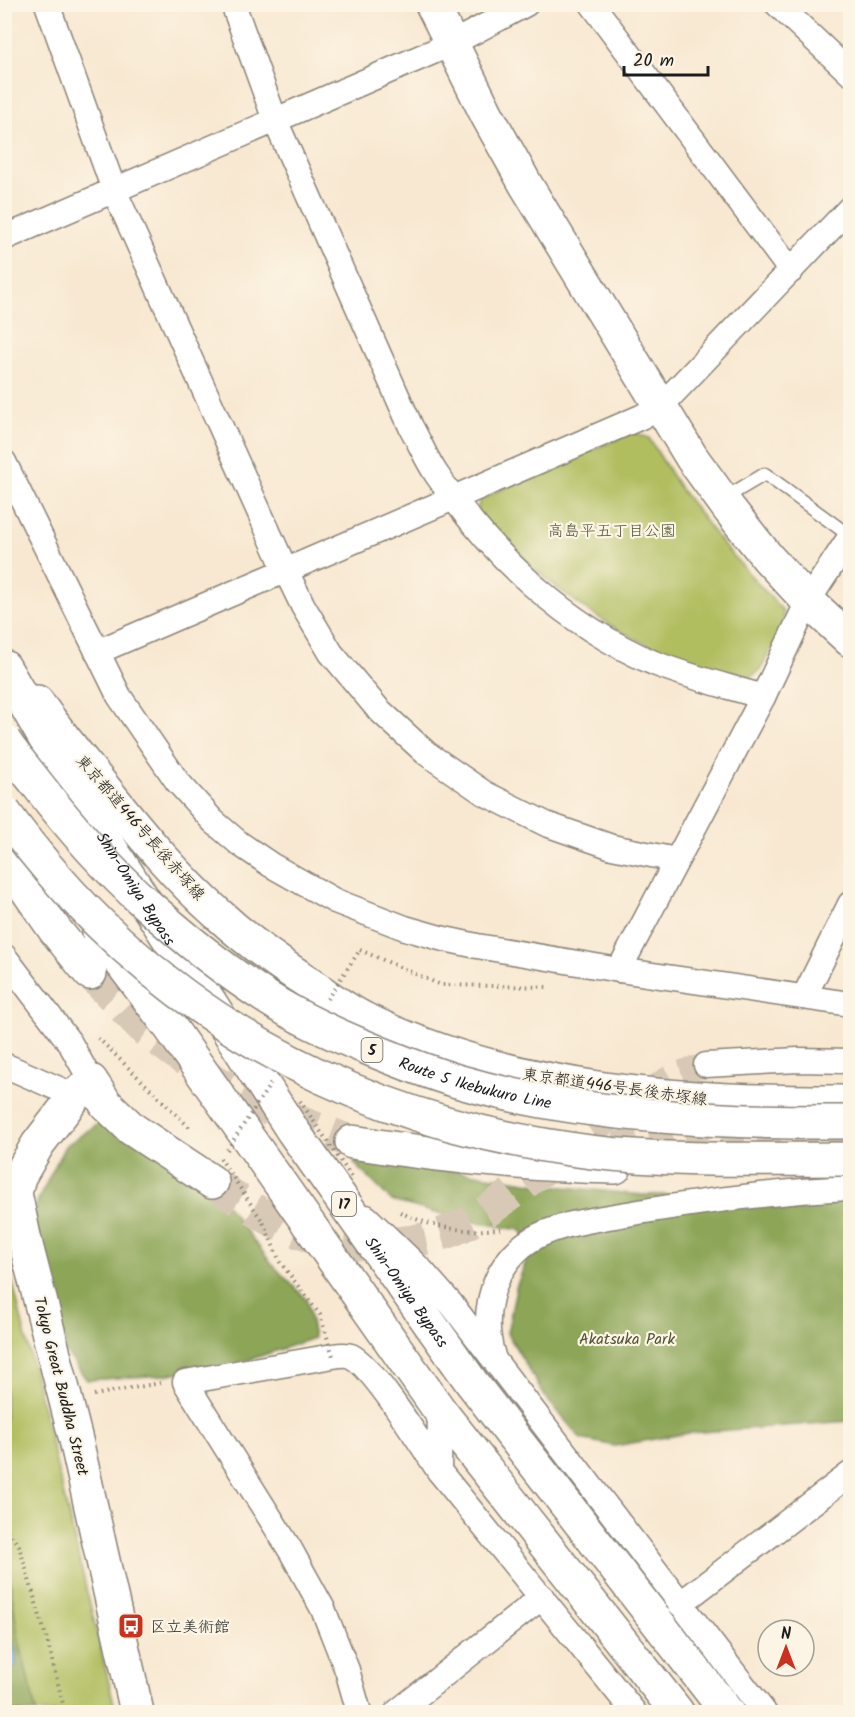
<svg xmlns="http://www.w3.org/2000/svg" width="855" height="1717" viewBox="0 0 855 1717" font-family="Kalam,'Klee One',sans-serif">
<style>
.green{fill:#b1be60;stroke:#666d3e;stroke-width:1.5}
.forest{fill:#8ca556;stroke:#546039;stroke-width:1.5}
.water{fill:#79b2e9;stroke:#4a6782;stroke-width:1.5}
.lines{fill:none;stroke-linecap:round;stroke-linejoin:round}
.street-tunnel{stroke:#d7c9b6;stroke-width:24;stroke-dasharray:24 12;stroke-linecap:butt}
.secondary-tunnel{stroke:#d7c9b6;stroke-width:33;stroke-dasharray:33 16;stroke-linecap:butt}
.lane-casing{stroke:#8a8276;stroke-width:15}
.street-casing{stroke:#8a8276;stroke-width:27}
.secondary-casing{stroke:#8a8276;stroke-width:36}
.highway-casing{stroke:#8a8276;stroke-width:36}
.path{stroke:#8a8276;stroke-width:4;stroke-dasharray:1.5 4.5;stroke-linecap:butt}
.lane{stroke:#fff;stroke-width:12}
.street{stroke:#fff;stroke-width:24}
.secondary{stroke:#fff;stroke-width:33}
.highway{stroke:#fff;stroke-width:33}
.highway-bridge-casing{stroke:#8a8276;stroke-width:36;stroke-linecap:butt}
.path-bridge{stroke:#8a8276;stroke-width:4;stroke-dasharray:1.5 4.5;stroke-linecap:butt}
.highway-bridge{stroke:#fff;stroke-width:33}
.labels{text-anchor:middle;stroke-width:4.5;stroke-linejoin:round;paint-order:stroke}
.shield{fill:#fcf5e5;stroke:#5f5d58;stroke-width:1.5}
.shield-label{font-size:15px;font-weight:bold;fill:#1c1c1c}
.park-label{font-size:16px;fill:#505534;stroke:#fcf5e5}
.street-label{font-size:16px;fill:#1c1c1c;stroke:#fcf5e5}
.poi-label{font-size:16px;fill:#1c1c1c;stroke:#fcf5e5;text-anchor:start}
</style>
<rect width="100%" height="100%" fill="#fcf5e5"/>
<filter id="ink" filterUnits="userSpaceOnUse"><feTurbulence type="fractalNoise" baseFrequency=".0167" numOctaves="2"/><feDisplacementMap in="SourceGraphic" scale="12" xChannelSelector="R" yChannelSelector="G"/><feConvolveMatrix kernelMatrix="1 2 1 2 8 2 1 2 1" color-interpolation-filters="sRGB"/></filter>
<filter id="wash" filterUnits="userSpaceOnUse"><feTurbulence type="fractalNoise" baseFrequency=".008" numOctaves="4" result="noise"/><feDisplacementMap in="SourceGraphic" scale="24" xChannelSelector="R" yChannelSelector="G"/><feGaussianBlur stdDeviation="1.35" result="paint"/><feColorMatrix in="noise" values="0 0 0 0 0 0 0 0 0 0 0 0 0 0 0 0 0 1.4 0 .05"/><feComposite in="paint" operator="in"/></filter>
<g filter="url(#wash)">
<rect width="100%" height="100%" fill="#f8e8d1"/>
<g class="green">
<path d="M633 432 649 438 679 487 724 546 783 611C786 629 776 640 767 656 765 661 762 669 758 672 746 684 721 671 707 667 614 641 540 581 477 511L480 499Z"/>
<polygon points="5,1251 116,1712 5,1712"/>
</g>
<g class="forest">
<polygon points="105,1119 185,1159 225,1203 272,1264 307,1300 314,1338 246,1361 164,1375 87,1380 50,1331 33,1233 37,1202 65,1146"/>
<polygon points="361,1134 444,1169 545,1185 643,1195 850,1193 850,1421 689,1433 615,1446 581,1439 546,1398 507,1333 516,1288 533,1242 520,1230 464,1220 392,1201 354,1163"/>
<polygon points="4,1561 10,1580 18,1636 36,1712 5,1712"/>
</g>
<polygon class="water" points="5,1627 16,1653 16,1666 10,1671 5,1671"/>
</g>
<g filter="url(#ink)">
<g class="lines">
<g class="street-tunnel">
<polyline points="613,1143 657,1140 850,1141"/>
<polyline points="563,1154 662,1082 675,1074 706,1065"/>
</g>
<g class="secondary-tunnel">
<polyline points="90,973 146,1031 211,1079 281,1115 352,1142"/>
<path d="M212 1182C242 1201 273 1225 307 1235 353 1250 421 1247 464 1225 494 1209 521 1185 549 1165"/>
</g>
<g class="lane-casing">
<polyline id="lane" points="723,499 765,474 850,536"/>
</g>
<g class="street-casing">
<g id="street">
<polyline points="47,4 114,190 285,569 303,606 331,653 378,709 426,753 484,793 546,824 612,847 676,860"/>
<path d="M233 4 275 120 411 427C420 443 427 461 437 475 491 555 565 625 654 663 689 677 727 686 763 697"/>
<polyline points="592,4 791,271"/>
<polyline points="777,4 850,73"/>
<polyline points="4,238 451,44 526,4"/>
<polyline points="4,462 119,696 177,781 213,821 240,844 271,865 335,901 405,928 440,938 477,946 619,970 850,1004"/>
<polyline points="97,652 641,417 661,406 850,208"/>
<polyline points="4,956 70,1043 91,1081"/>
<polyline points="619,970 763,697 808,601 850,537"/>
<polyline points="804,997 850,904"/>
<polyline points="4,1065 75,1096"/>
<polyline points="706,1065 798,1060 850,1061"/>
<polyline points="366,1217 422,1271 452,1305 764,1712"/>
<path d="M493 1356C481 1318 490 1274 521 1247 547 1224 599 1219 633 1213 705 1201 778 1191 850 1188"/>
<polyline points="440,1411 439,1471 634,1712"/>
<polyline points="680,1604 850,1474"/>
<path d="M359 1712 347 1670 323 1609 291 1551 185 1382 333 1356C339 1355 346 1354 351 1356 373 1366 423 1447 439 1471"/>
<polyline points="397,1712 542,1597"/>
</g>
</g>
<g class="secondary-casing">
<g id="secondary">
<polyline points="432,4 487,115 526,185 692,458 729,509 768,558 808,601 850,640"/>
<path d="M37 702C59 734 84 763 108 793 142 835 177 878 218 914 245 939 275 961 306 981 325 995 345 1010 366 1020 517 1093 686 1103 850 1102"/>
<polyline points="4,857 55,930 90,973"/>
<path d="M352 1142C439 1156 526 1165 615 1167"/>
<polyline points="137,1712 76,1440 25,1241 15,1193 19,1177 38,1144 75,1096 91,1081 106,1104 132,1129 212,1182"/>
</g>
</g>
<g class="highway-casing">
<g id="highway">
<path id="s1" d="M4 667 89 815 293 1131 472 1383 727 1712"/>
<polyline points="99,933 170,1027 440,1411 677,1712"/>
</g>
</g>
<g class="path">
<polyline points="360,950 441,985 550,987"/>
<polyline points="98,1038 191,1129"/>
<path d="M400 1212C432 1228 468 1234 503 1228"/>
<polyline points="94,1395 160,1383"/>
<polyline points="4,1526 19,1546 47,1640 65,1712"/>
</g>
<use href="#lane" class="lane"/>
<use href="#street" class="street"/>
<use href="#secondary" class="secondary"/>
<use href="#highway" class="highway"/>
<g class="highway-bridge-casing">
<g id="highway-bridge">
<path id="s2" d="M4 741C14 756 26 770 37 784 70 827 105 867 145 903 184 938 225 971 269 999 300 1019 336 1035 370 1049 399 1061 427 1072 457 1081 579 1117 723 1123 850 1122"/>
<path d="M4 812C148 1011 349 1122 591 1152 676 1162 764 1159 850 1159"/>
</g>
</g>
<g class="path-bridge">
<polyline points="327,999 360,950"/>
<polyline points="300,1101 353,1179"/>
<polyline points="227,1150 271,1083"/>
<polyline points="220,1158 263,1222 280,1262 320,1315 333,1356"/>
</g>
<use href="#highway-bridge" class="highway-bridge"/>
</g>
</g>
<defs>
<g id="bus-square" transform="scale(1.35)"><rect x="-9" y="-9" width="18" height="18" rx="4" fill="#c8321e" stroke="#fcf5e5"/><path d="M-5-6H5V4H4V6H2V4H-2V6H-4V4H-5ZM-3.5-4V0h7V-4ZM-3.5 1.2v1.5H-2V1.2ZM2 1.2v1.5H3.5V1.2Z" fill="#fff"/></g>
</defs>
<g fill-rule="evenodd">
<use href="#bus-square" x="131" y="1626"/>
</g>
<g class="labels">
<g class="shield">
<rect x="361.5" y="1038" width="21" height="24" rx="4.5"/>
<rect x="332" y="1192" width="24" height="24" rx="4.5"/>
</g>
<g class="shield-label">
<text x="372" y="1055">5</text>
<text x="344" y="1209">17</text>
</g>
<g class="park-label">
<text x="612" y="536">高島平五丁目公園</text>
<text x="627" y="1344">Akatsuka Park</text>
</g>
<g class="street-label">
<text transform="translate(141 827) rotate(49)" y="6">東京都道446号長後赤塚線</text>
<text dy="6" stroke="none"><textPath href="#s1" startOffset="258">Shin-Omiya Bypass</textPath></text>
<text dy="6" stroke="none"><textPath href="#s2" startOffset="596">Route 5 Ikebukuro Line</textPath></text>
<text transform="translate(615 1086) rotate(8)" y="6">東京都道446号長後赤塚線</text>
<text dy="6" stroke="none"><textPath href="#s1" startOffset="744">Shin-Omiya Bypass</textPath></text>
<text transform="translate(62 1386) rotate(76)" y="6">Tokyo Great Buddha Street</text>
</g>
<g class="poi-label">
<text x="150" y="1632">区立美術館</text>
</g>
</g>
<rect width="855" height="1717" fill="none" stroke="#fcf5e5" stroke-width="24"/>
<g transform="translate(786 1648)"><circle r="28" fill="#fcf5e5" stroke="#a29e95" stroke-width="1.5"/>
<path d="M0-4.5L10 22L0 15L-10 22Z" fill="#c8321e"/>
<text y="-9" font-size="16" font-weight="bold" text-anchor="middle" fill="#1c1c1c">N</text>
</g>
<path d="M624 66v9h84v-9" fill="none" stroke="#1c1c1c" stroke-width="3"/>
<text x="633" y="66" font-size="18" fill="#1c1c1c" stroke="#fcf5e5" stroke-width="4.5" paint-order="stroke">20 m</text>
</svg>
